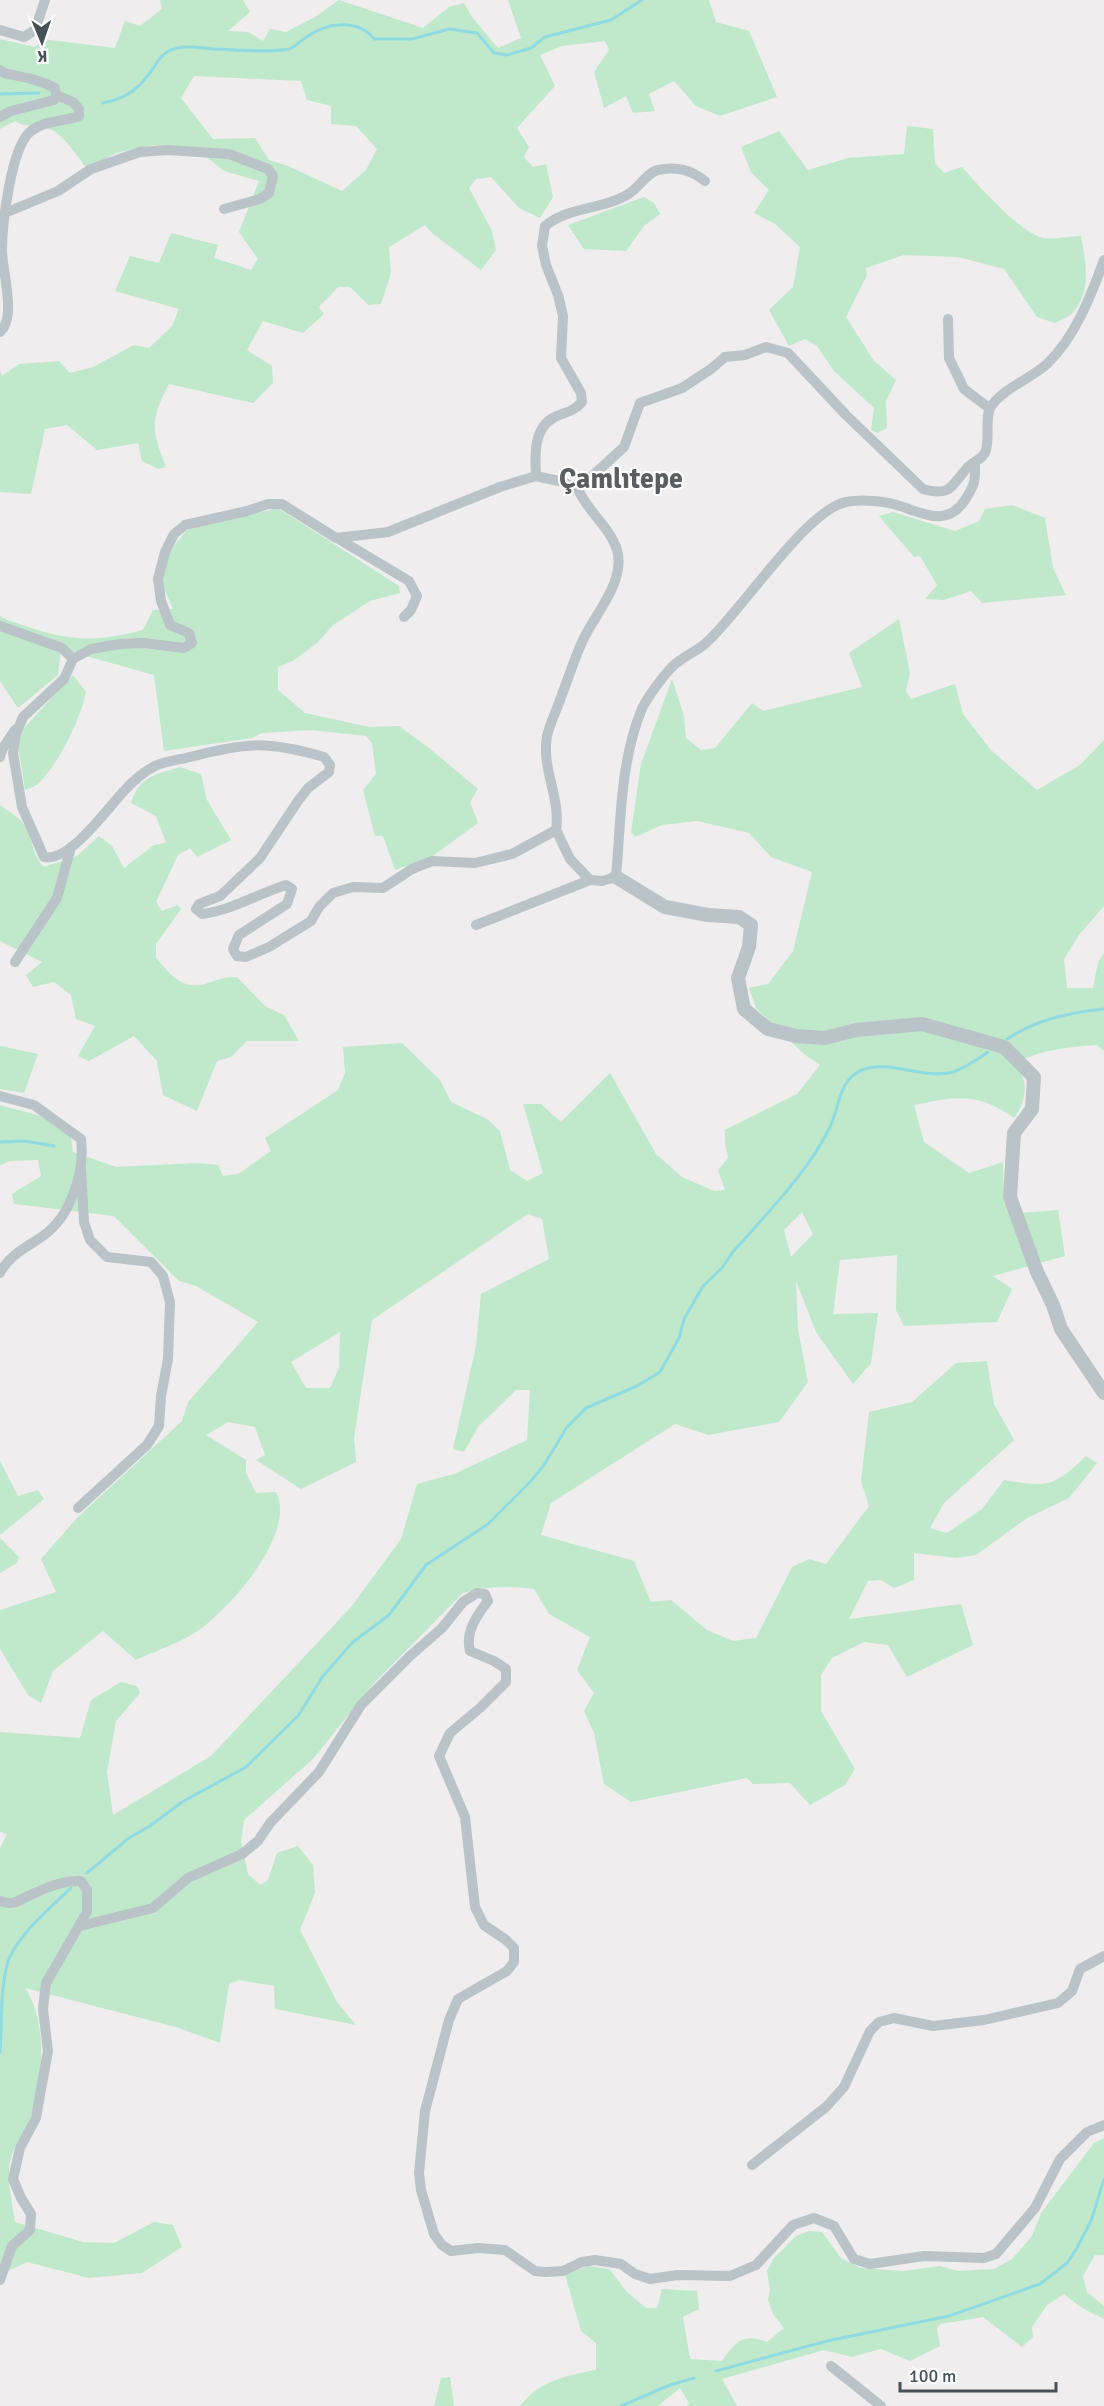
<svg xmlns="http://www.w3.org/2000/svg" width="1104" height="2406" viewBox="0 0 1104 2406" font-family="Signika,sans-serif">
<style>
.green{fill:#bfe9ca;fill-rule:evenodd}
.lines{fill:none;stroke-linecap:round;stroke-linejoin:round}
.stream{stroke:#90dbe2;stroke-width:3}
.minor{stroke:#bac3c8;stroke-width:10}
.tertiary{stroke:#bac3c8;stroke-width:14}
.labels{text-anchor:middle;stroke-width:4.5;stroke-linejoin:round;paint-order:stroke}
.district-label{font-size:28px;font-weight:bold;fill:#5a5e61;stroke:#fff}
</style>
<rect width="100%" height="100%" fill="#efeded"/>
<g class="green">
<path d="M160 0H243L250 12 228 31 248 32 263 41 270 29 286 32 315 17 339 0 423 28 449 7 464 3 472 17 498 48 521 38 508 0H709L716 22 749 31 777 97 720 116 696 106 674 81 649 94 655 111 633 113 626 96 604 108 594 72 609 50 605 41 562 46 540 55 555 86 517 128 529 147 524 157 533 167 546 164 553 197 540 218 519 208 491 177 476 179 469 188 492 231 496 250 481 270 432 233 425 225 389 247 391 273 381 304 368 305 350 287H338L319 307 324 314 303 333 263 321 247 350 272 366 273 383 253 403 169 384C150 420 151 429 166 467L158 469 142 461 138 443 97 450 67 425 45 429 31 494 0 492V371L2 376 19 364 59 361 70 373 93 367 134 345 149 348 172 326 179 309 115 291 130 256 159 263 171 233 218 245 214 258 251 270 258 259 239 232 259 181 224 171 200 152 153 145 116 153 87 169C79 158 64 136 52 130 40 125 26 128 15 121L0 129V39L35 47 41 41 50 40 115 48 125 21 140 26 162 9ZM194 76 301 81 307 100 331 106V124L356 126 377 149 366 170 342 191 288 166 269 160 255 138 213 139 181 98Z"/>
<path d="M907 126 933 129 935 163 944 173 962 167C978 185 1019 232 1043 238 1054 240 1069 236 1081 236 1085 260 1092 288 1075 310 1071 316 1061 320 1055 323L1037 317 1004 269 958 257 904 255 866 268 867 275 846 317 874 361 896 380 886 401 887 428 877 433 871 430 874 408 834 371 817 346 805 339 789 346 769 310 793 287 800 247 775 224 754 213 769 190 751 172 741 147 779 131 808 170 848 158 904 154Z"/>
<polygon points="644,197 654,203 660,214 644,226 626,251 584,249 568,225"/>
<polygon points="1012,505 1045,518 1053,568 1066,595 982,603 971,591 944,600 925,599 937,585 920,556 914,557 879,516 893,512 955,531 979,521 985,509"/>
<path d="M278 508 399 586 400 593 370 601 333 625 317 643 293 661 278 667V690L305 713 369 727 399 726 429 748 478 789 470 802 478 823 430 858 395 870 383 836H375L363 790 376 774 372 743 366 736 311 730 262 733 252 738 164 751 154 675 61 649 58 675 18 708 0 681V616C7 621 17 623 26 626 71 642 98 642 143 630L153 610 173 609 162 584 168 553 187 530Z"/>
<path d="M899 619 910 673 906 691 911 699 955 684 963 714 991 750 1037 790 1080 765 1104 740V906L1079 935 1064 959 1067 988H1093L1098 962 1104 953V1051L1097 1045C1067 1047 1039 1050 1013 1064 1015 1068 1020 1072 1022 1076 1029 1089 1022 1108 1014 1118 979 1092 954 1096 914 1105L924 1142 969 1173 1003 1162 1004 1202 1010 1214 1058 1210 1065 1256 993 1276 1012 1289 997 1322 904 1326 896 1310 897 1255 840 1260 833 1314 878 1313 871 1363 853 1384 816 1332 796 1281 798 1329 808 1382 779 1422 708 1435 675 1424 551 1503 541 1535 634 1561 651 1602 671 1600 707 1630 733 1641 756 1638 792 1567 809 1559 826 1564 869 1506 861 1481 869 1412 912 1402 956 1363 987 1361 994 1404 1014 1440 944 1503 930 1528 947 1533 982 1509 1004 1480C1048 1488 1055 1486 1086 1456L1097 1463 1069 1498 1027 1518 976 1555 957 1558 914 1553V1580L894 1588 881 1580 868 1581 849 1619 961 1604 973 1645 907 1677 888 1645 864 1642 832 1658 821 1675V1711L855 1769 845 1785 810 1805 790 1783 753 1784 747 1778 631 1802 604 1784 594 1733 584 1711 594 1693 577 1670 590 1637 549 1614 534 1589C510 1586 486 1586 463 1593L375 1682 313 1759 244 1820 241 1841 248 1874 260 1885 268 1880 277 1853 298 1846 313 1865 315 1893 300 1930 337 2002 356 2025 275 2009 274 1986 239 1980 229 1984 220 2043 176 2027 25 1988C48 2021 44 2085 29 2121 25 2132 16 2142 12 2154 5 2174 12 2201 15 2222L83 2242 114 2243 154 2222 173 2225 182 2247 142 2273 89 2278 27 2262 0 2275V1848L7 1834 0 1832V1732L80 1738 91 1700 121 1682 137 1686 140 1693 116 1721 107 1772 113 1815 211 1756 351 1607 401 1539 417 1484 454 1474 527 1440 530 1390H516L478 1427 464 1452 453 1449 476 1346 481 1294 549 1259 542 1219 528 1214 372 1320 354 1438 356 1462 301 1489 256 1460 265 1455 255 1427 228 1422 206 1435 246 1460V1473L256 1493 276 1492C297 1533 231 1607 199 1630 182 1642 155 1651 136 1660L103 1631 53 1671 41 1703 28 1695 0 1649V1610L56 1592 41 1559 78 1517 182 1421 188 1402 258 1322 196 1286 179 1281 114 1216 14 1204 12 1194 41 1176 38 1160 10 1161 0 1165V1105L41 1116 71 1137 73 1152 116 1167 197 1163 218 1165 223 1176 238 1174 271 1151 265 1138 338 1090 345 1073 343 1047 402 1043 440 1080 451 1102 487 1119 500 1131 510 1170 527 1181 543 1173 523 1104H541L561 1122 610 1073 656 1154 682 1177 714 1191 725 1190 718 1170 728 1158 725 1141V1130L797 1094 820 1065 805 1055 756 1008 749 988 768 984 793 951 812 872 771 857 749 833 698 821 662 825 635 837 631 832 641 764 672 679 684 716 686 738 701 750 715 748 752 703 763 711 862 687 849 653ZM802 1212 813 1234 791 1257 784 1230ZM340 1332 339 1368 330 1388H306L291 1362Z"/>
<path d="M73 675 86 692C79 722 62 757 41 781 37 786 30 788 25 790L18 745 24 728Z"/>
<path d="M180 767 201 774 207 800 231 840 197 857 190 848 178 855 156 902 162 911 178 905 181 909 156 944V958C168 971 179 988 199 985 214 983 219 976 237 977L265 1006 284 1015 299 1041H247L231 1057 217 1061 197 1111 163 1095 157 1061 134 1036 89 1061 78 1056 95 1026 76 1019 71 995 54 982 33 987 26 975 42 962 0 941V805C11 813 23 819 28 832 35 848 31 852 44 867L77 856 99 836 112 846 124 868 154 845 166 843 156 816 131 803C140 776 154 775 180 767Z"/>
<polygon points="0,1046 38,1054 24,1093 0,1089"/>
<polygon points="0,1461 18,1496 38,1490 44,1499 0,1535"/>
<polygon points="0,1538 19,1557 17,1563 0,1573"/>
<path d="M1104 2138V2255H1095L1083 2276 1087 2292 1104 2306V2319L1082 2308 1064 2294 1047 2305 1032 2327 1033 2337 1022 2347 983 2317 940 2324 937 2329 940 2346 910 2361 881 2349 852 2357 824 2350 722 2379 737 2406H687L689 2403 680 2388 658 2406H520C541 2380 565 2376 596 2370V2343L581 2331 565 2275 588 2266 609 2269 627 2292 646 2308H657L662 2289 697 2291 699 2309 683 2317 690 2359 722 2361C736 2341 743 2333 767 2342L784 2328 773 2314 768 2300 770 2289 767 2271 774 2258 796 2236 809 2231 822 2232 841 2258 861 2268 903 2271 940 2266 958 2271 994 2269 1012 2259 1032 2236 1041 2213 1094 2143Z"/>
<polygon points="450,2377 454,2406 434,2406 441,2378"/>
</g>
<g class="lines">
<g class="stream">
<polyline points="0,94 39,93"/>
<path d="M103 103C128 98 140 88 154 67 159 60 161 55 169 51 183 44 201 48 215 49 239 50 265 53 289 49 296 47 301 40 308 36 327 23 358 18 374 39H412L449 29 477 33 494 53 507 55 531 48 545 37 611 20 642 0"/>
<path d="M1007 1039C1038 1019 1068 1013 1104 1009"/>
<polyline points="0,1142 25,1141 54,1146"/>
<path d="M87 1873 129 1838 150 1826 182 1802 246 1767 298 1716 323 1676 353 1642 389 1615 426 1565 488 1524 531 1481 544 1465 567 1427 586 1408 637 1386 660 1372 679 1338 684 1319 703 1286 722 1268 732 1253C766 1214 807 1174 830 1127 840 1107 838 1080 862 1070 887 1059 925 1080 953 1072 965 1068 978 1059 988 1052"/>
<path d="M0 2052C2 2025 0 1983 9 1959 20 1933 51 1907 71 1888"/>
<polyline points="716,2371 827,2341 949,2316 1040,2284 1067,2263 1077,2248 1091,2221 1104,2179"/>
<polyline points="621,2406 670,2385 694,2378"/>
</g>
<g class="minor">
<polyline points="0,30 24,37 35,30 45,0"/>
<path d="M0 70 4 73C22 77 38 79 55 88L56 95 54 100 11 111 0 117"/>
<polyline points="5,213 58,191 91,169 140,152 168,150 229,154 268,169 273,176 269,193 260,199 224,209"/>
<polyline points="948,319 949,358 964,389 989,408"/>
<path d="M0 332C17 317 2 271 2 251 2 225 11 146 31 131 45 120 63 122 79 116V109L73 102 56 95"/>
<path d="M536 476 563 482 578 489C587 511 610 527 617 550 626 582 594 615 582 642 574 660 568 679 561 697 557 710 550 723 547 736 541 768 561 798 556 830L512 854 475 863 432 861 412 869 383 888 353 887 333 893 319 907 311 921 269 947 246 957 237 956 233 949 239 935 287 904 292 889 286 885C257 894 233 910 202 914L196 909 199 904 220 896 260 858 298 801 308 788 329 772 330 765 324 757C268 741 246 742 190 757 179 760 165 761 155 766 143 772 131 783 123 792 108 808 69 863 44 857L22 807 13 753 16 734 23 717 64 679 73 659 91 649 120 644 144 643 184 648 192 643 189 633 170 625 161 601 158 579 165 552 174 534 185 525 247 511 268 504H282L336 538 388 532 500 487Z"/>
<path d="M536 476C535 457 533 429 553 418 565 411 571 414 582 402L581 393 561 358 563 316 558 295 546 265 542 246 545 226C569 206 604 210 630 193 639 187 648 172 658 170 677 166 691 170 705 181"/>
<path d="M578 489 624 447 640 403 682 388 711 369 725 357 745 355 766 347 788 353 846 415 923 489C951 497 951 486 967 468 973 461 984 459 986 450 990 437 984 415 992 405 1006 387 1030 379 1047 364 1075 337 1091 296 1104 260"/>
<polyline points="337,538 409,581 417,596 411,610 404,617"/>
<polyline points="0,626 62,648 73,659"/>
<polyline points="0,757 3,748 15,730"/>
<path d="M556 830 570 859 590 880 602 881 616 877C621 821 620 764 641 711 645 700 664 675 672 667 682 657 696 652 706 643 740 613 806 510 846 502 861 499 886 501 900 506 925 514 947 527 965 500 976 483 975 481 975 462"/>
<polyline points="476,925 590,880"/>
<polyline points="15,962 57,898 71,847"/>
<path d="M0 1096 34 1105 81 1139C85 1172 71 1216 43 1236 27 1247 9 1255 0 1273"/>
<polyline points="78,1508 147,1445 159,1426 161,1396 168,1359 170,1302 163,1276 151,1262 107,1257 90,1240 84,1222 81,1169"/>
<path d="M0 1901C15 1907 21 1898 35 1893 49 1886 65 1880 81 1881L87 1890V1912L46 1983 43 2009 48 2051 40 2095 36 2118 20 2148 13 2179 21 2198 31 2214 30 2230 12 2246 0 2280"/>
<path d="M80 1926 153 1908 188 1878 242 1854 258 1841 270 1823 319 1772 361 1705 410 1656 442 1628 463 1602 477 1593 485 1594 488 1601C477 1615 465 1632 470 1651L494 1661 506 1669V1682L480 1708 450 1733 439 1756 465 1817 475 1907 484 1925 506 1940 514 1948V1962L507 1971 458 1999 449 2020 425 2111 419 2173 421 2190 434 2234 442 2245 451 2251 478 2248 505 2250 535 2271 546 2272 563 2271 582 2262 595 2260 621 2264 635 2274 650 2279 678 2275 730 2276 756 2265 793 2225 814 2218 834 2226 854 2259 870 2264 924 2256 984 2258 996 2254 1035 2208 1060 2159 1087 2132 1104 2125"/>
<polyline points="752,2165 826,2107 844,2087 870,2031 879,2022 894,2018 933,2026 984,2020 1058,2003 1072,1991 1080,1969 1104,1956"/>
<polyline points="831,2366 881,2406"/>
</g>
<polyline class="tertiary" points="616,877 665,907 708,915 739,917 751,925 749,947 738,978 744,1009 768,1029 796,1036 825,1038 856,1030 922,1024 1004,1047 1034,1077 1032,1109 1014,1133 1010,1197 1037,1272 1053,1305 1061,1329 1104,1393"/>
</g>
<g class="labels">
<g class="district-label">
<text x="621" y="488">Çamlıtepe</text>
</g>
</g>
<g transform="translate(42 42) rotate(178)" stroke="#ffffff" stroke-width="4.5" paint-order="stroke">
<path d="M0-4.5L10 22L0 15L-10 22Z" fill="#475258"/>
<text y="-9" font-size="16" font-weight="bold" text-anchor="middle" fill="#475258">K</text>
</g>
<path d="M900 2382v9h156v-9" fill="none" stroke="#475258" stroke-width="3"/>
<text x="909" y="2382" font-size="18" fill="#475258" stroke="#ffffff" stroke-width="4.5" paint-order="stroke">100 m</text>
</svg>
